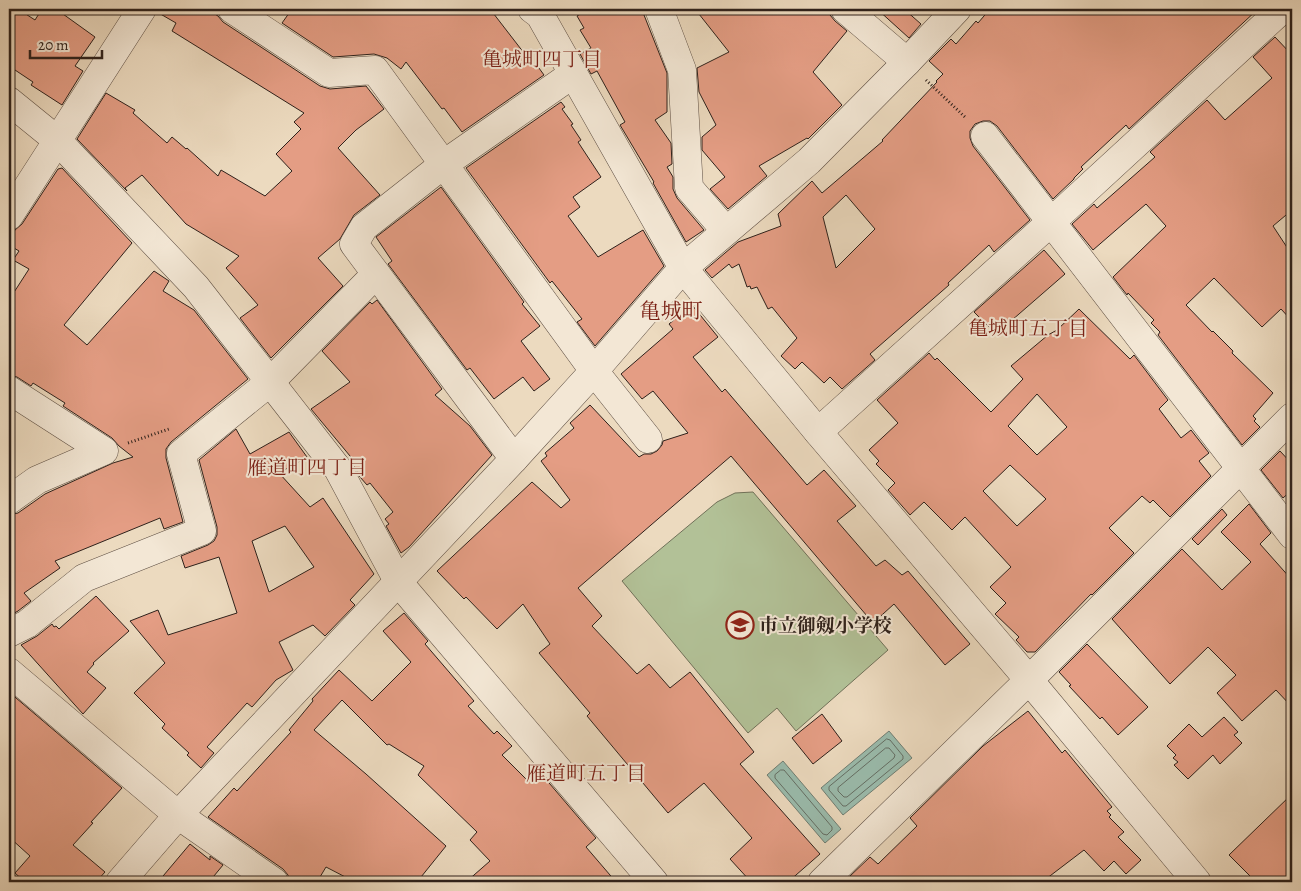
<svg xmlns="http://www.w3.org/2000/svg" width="1301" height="891" viewBox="0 0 1301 891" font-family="Alegreya,'Noto Serif JP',serif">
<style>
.garden{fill:#b2c197;stroke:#707159}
.water{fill:#9abbac;stroke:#6f7d72}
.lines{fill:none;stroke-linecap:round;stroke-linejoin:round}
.shore{stroke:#646e64;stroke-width:1}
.building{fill:#e49d84;stroke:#2e211b;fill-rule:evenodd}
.minor-casing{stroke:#5e4f44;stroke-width:29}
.path{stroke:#2e211b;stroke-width:3;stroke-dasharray:1 2.5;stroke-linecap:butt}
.minor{stroke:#f3e7d5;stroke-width:28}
.labels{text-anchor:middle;stroke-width:4;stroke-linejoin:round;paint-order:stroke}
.poi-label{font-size:19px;font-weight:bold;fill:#2e211b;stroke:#f3e7d5;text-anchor:start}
.neighbourhood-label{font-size:20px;fill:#7a1f14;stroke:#f3e7d5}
.quarter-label{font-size:21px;fill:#7a1f14;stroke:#f3e7d5}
</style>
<rect width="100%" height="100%" fill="#ecdabf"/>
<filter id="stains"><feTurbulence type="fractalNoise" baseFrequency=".004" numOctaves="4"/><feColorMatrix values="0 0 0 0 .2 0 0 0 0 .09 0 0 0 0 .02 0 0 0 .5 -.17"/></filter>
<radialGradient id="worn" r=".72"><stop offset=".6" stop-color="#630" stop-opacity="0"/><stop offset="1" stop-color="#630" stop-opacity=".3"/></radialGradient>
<polygon class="garden" points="753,492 888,650 796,731 777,708 748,733 622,581 717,502 735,493"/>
<g class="water">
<polygon points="889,731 912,758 843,815 821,788"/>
<polygon points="783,761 841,829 825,843 767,775"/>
</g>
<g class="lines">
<g class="shore">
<polygon points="887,739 890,740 903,756 903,759 846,806 843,806 829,790 829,787"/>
<polygon points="886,748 889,748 895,755 894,758 847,797 844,797 838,791 838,788"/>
<polygon points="781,770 784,770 832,827 832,830 827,835 823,834 775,778 775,775"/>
</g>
</g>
<g class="building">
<polygon points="9,9 18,9 35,20 42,9 56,9 95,37 75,66 83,71 62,105 31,85 33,82 9,66"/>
<polygon points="157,9 207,9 218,16 223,22 320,86 330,89 366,86 384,109 356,130 338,148 380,195 354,215 340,239 318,258 343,286 271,358 240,318 258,305 226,268 239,256 186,224 142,175 125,188 127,191 77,139 106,93 135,110 133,113 167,143 172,137 186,149 187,148 218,176 221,170 265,196 292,171 276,154 301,129 294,122 304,113 172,31 176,23 157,12"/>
<polygon points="292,9 490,9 534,66 536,64 544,75 462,132 444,108 442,109 406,62 401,69 387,58 374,54 333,57 282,23"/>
<polygon points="589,9 644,9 644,15 667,73 667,112 655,120 671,143 672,164 667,167 673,177 673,189 677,198 704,230 686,242 653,183 654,182 620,125 625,122 597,71 591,74 580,54 591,48 580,30 584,28 577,16"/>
<polygon points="695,9 830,9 830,15 835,21 847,31 813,72 842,105 808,139 807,138 759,166 767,176 728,209 710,189 725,177 702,150 702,137 716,125 699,92 697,68 729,52"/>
<polygon points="877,9 904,9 921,24 909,38"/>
<path d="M990 9H1258L1129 129 1126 125 1081 167 1083 169 1074 178V179L1053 199 997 126 990 121H983L975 124 970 131V138L973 146 1030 220 994 252 989 245 948 283 949 285 870 354 875 360 842 389 830 377 824 383 802 362 795 369 781 356 797 338 772 307 768 309 757 287 751 289 750 286 747 287 739 264 732 268 729 264 712 278 705 270 738 242 781 226 778 214 812 181 822 193 883 141 882 140 937 82 936 81 943 74 929 61 951 39 956 44 976 21 978 23ZM846 195 875 229 836 268 823 217Z"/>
<polygon points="1275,37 1292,55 1292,210 1273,226 1292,255 1292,321 1281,309 1262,327 1214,278 1186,305 1212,332 1213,331 1233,351 1232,353 1273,393 1253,416 1256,419 1254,421 1260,427 1242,445 1158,335 1160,332 1151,323 1154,320 1128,293 1127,295 1113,277 1166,226 1146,204 1093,250 1072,224 1094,204 1097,208 1155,157 1150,152 1207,100 1225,120 1272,78 1253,57"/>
<polygon points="561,102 565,107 562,109 573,124 571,125 581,140 578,142 601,177 573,197 580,207 568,216 598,257 643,230 664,266 595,346 577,322 582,319 552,281 550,283 466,168"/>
<polygon points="62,168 132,243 64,325 87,345 154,271 169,281 163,291 194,310 248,379 171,442 166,449 166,458 183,522 164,529 160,518 55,561 60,568 24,593 31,601 18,611 9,616 9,515 18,513 45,494 113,463 133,457 119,446 112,438 63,406 65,403 33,383 31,386 17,377 9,375 9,300 29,269 13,260 19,251 9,245 9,240 15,230 22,224 58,169"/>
<polygon points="441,187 524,302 522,304 540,326 521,341 550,379 534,391 523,377 494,399 470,368 467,370 388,264 392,261 376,237"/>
<polygon points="1044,250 1065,274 996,334 974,312"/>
<polygon points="377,300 442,389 435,395 470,426 492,455 409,547 401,553 386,526 389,524 385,519 393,512 370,483 367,485 360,477 353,464 355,462 311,409 350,382 322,351 370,302 372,304"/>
<polygon points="692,305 718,337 693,357 722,392 725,389 807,485 824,470 856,506 837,521 876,566 885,560 902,575 908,571 970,644 945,665 894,604 873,623 731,456 578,588 602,616 592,626 637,674 649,664 670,688 690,672 754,752 740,764 820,854 788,882 751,882 730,859 752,838 704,783 668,813 587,716 590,713 539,653 550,644 523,604 497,629 466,597 464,599 437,571 532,482 561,508 570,500 541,461 547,456 545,453 574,428 570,423 590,405 639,457 644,454 651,454 657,451 662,445 663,441 688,433 653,391 642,399 621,374 673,329 669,324"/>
<path d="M1079 309 1130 359 1134 355 1168 400 1159 409 1181 438 1191 430 1209 453 1199 461 1211 476 1170 517 1153 500 1150 503 1142 496 1109 528 1134 553 1092 595 1091 594 1035 652H1027L1016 640 1019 637 995 614 1006 603 990 587 1011 567 965 517 952 530 924 502 910 515 888 490 895 483 876 464 879 461 869 450 898 423 877 400 929 353 935 360 937 358 991 412 1023 379 1011 366 1048 335 1057 330ZM1037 394 1067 427 1037 455 1008 426ZM1010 465 1046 499 1017 526 983 491Z"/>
<path d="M236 429 250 454 289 432 307 457 279 473 310 507 323 498 374 574 350 600 355 605 325 636 313 625 279 642 293 670 276 680 252 707 247 703 207 747 214 753 201 768 187 755 189 753 162 728 165 724 134 693 165 663 130 621 158 610 168 635 237 613 219 557 185 568 181 556 208 545 214 541 217 535V527L199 460ZM285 526 314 567 269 592 252 541Z"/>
<polygon points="1280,451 1292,464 1292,490 1283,498 1261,470"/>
<polygon points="1249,504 1271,533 1260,544 1292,580 1292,707 1276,690 1242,721 1217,693 1236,675 1208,647 1170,684 1112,619 1182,549 1222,590 1251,562 1221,532"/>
<polygon points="1222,509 1227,515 1198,545 1192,539"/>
<polygon points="96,596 129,631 93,663 94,664 87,672 106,688 83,714 21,645 37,636 52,624 54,627 56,626 59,629"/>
<polygon points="404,613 428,641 425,644 474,701 468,706 494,734 497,731 512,746 502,755 527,780 538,770 596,838 586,847 616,882 466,882 490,861 470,840 477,832 418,775 424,766 389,744 387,745 342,700 314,730 366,774 446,846 417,882 355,882 326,867 317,882 289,882 288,875 283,869 208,817 234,788 237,791 291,732 289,730 313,701 312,699 339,670 372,701 411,662 383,631"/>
<polygon points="1087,644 1148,707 1118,735 1102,717 1100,719 1069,686 1071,685 1059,672"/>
<polygon points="9,692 122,788 91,822 93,823 73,845 105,872 96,882 25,882 15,873 30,856 9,837"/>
<polygon points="1028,711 1062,753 1065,750 1112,807 1107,811 1111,815 1109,817 1124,832 1118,837 1141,860 1126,874 1114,861 1104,871 1084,850 1042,882 854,882 849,877 870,857 878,864 917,826 910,818 983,746"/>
<polygon points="822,714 842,741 813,764 792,738"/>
<polygon points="1224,717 1238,732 1234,735 1242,743 1220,764 1213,755 1188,779 1174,765 1178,762 1173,758 1176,755 1167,746 1189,724 1202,737"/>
<polygon points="1292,794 1292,882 1256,882 1229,855"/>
<polygon points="190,844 210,860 210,856 223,865 209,882 158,882"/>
</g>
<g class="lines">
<g class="minor-casing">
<g id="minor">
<polyline points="232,9 329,73 375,70 594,371 648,439"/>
<polyline points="532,9 540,15 683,268 818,432 1029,680 1197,882"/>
<polyline points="659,9 682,70 689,188 726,231"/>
<polyline points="845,9 907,62"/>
<polyline points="9,101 57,140 196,287 338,469 399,583 654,882"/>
<polyline points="985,136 1292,535"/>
<polyline points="9,216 142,9"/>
<polyline points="9,390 104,451 37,480 9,500"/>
<polyline points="818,432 1051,222 1278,13"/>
<polyline points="514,459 354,244 364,227 444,164 573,74"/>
<polyline points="9,633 27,624 84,578 202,531 181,454 270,382 376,274"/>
<polyline points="9,672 178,815 274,882"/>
<polyline points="120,882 178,815 514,459 594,371 683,268 809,161 907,62 957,9"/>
<polyline points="822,882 1029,680 1292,417"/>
</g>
</g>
<g class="path">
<polyline points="926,80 966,118"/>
<polyline points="128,443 169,429"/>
</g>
<use href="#minor" class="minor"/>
</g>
<defs>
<g id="school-ring" transform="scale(1.4375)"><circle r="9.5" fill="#f3e7d5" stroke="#8f2418" stroke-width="1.5"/><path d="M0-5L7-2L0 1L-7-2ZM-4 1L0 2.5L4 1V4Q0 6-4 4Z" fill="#8f2418"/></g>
</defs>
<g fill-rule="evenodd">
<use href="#school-ring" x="740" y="625"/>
</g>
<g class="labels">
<g class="poi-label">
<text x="759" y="632">市立御剱小学校</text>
</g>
<g class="neighbourhood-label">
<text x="542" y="66">亀城町四丁目</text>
<text x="1028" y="335">亀城町五丁目</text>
<text x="307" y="474">雁道町四丁目</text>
<text x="586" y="780">雁道町五丁目</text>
</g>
<g class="quarter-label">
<text x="671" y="318">亀城町</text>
</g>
</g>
<rect width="1301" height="891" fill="none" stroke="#ecdabf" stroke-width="30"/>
<rect x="10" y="10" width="1281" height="871" fill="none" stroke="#2e211b" stroke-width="2.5"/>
<rect x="15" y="15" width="1271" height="861" fill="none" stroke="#2e211b"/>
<path d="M30 50v8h72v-8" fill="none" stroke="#2e211b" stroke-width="2.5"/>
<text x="38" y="50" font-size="15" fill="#2e211b" stroke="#f3e7d5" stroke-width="4" paint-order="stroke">20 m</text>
<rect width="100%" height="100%" filter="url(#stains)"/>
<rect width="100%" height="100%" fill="url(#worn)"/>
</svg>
